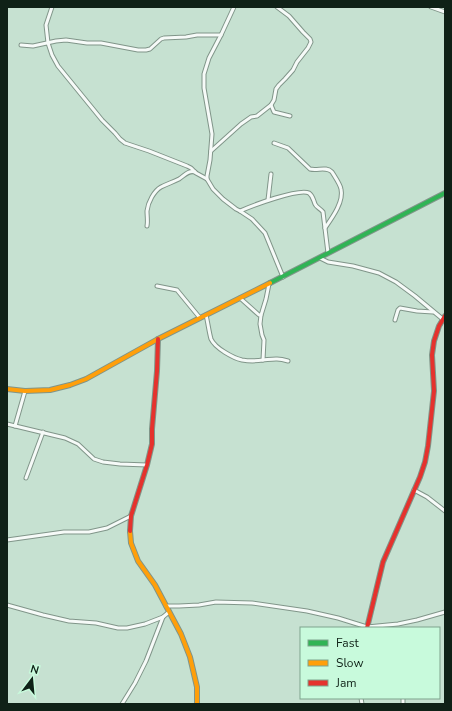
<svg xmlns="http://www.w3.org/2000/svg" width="452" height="711" viewBox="0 0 452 711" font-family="'Nunito Sans',sans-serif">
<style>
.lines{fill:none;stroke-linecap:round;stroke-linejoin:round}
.street-casing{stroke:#809589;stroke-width:5}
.fast-casing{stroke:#809589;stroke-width:6}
.slow-casing{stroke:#809589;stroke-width:6}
.jam-casing{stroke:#809589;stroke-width:6}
.street{stroke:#f6faf8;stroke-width:3}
.fast{stroke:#30b455;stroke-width:4}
.slow{stroke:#ff9f0a;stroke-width:4}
.jam{stroke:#e5322d;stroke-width:4}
</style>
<rect width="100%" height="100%" fill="#c6e1d1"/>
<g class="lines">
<g class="street-casing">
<g id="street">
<polyline points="52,7 46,25 48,43 52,55 58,66 102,120 115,133 120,139 125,143 149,151 187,166 191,168 196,173 207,179"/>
<polyline points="234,7 221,35 209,58 204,74 204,88 212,134 210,160 207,176 207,179 213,189 223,199 236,209 240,211 252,219 265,233 283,277"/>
<polyline points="431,7 445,12"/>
<polyline points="21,45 33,46 56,41 66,40 87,43 101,43 138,50 146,50 150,49 161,39 164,38 186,37 197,35 221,35"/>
<polyline points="271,105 274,100 276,89 279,85 285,79 293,70 297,62 308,48 311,42 310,39 303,32 289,16 277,7"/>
<path d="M274 143 288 148 310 169C318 171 326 166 332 172 335 177 340 184 341 189 344 202 332 218 325 228"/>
<polyline points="211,151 241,124 251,117 257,116 271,105 274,112 290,116"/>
<polyline points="268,200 271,174"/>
<path d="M240 211C251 206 299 188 309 193 313 196 313 199 315 204 316 207 321 209 323 212L328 253"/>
<path d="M147 226C148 221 147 216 147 211 148 202 154 191 161 187 167 184 173 182 179 179 184 176 188 170 195 172"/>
<polyline points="320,258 328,262 353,266 379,273 396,282 415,296 445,321"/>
<polyline points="157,286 177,290 200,318"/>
<polyline points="240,298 259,315 261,315"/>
<path d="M206 315C208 323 209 332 211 339 215 348 233 358 242 360 248 361 257 361 263 360 274 359 277 358 288 361"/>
<polyline points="395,320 398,310 400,308 417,311 433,312"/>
<polyline points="263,360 264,340 262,335 260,324 261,315 262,312 266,299 269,284"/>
<polyline points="7,424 65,438 78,444 94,459 103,462 120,464 147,465"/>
<polyline points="15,426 25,391"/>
<polyline points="26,478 43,432"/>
<polyline points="414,490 427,497 445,511"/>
<polyline points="7,540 64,532 89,532 107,528 131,516"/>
<polyline points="7,605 43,615 69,621 96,623 118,628 127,628 145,624 163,617 169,612"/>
<polyline points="166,606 179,606 199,605 216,602 252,603 307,611 338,618 367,627 398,624 417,620 445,612"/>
<polyline points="361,698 362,704"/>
<polyline points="403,698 403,704"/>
<polyline points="122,704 135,683 146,661 163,617"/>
</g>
</g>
<g class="fast-casing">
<polyline id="fast" points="270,283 445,193"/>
</g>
<g class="slow-casing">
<g id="slow">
<polyline points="7,389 25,391 50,390 70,385 86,379 158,339 270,283"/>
<polyline points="130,531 131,543 138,561 155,585 181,634 190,657 197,687 197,704"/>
</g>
</g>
<g class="jam-casing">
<g id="jam">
<polyline points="130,531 131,516 147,465 152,444 152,429 157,371 158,339"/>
<polyline points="367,628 383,562 420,477 425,462 428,446 434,391 432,355 434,341 439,326 445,316"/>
</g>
</g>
<use href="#street" class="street"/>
<use href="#fast" class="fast"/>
<use href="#slow" class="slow"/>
<use href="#jam" class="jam"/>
</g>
<rect width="452" height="711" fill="none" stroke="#0f2117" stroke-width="16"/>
<rect x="300" y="627" width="140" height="72" fill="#c8fadc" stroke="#7ea38d"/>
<rect x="308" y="640" width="20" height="6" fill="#30b455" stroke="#7ea38d"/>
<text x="336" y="647" font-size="12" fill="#0f2117">Fast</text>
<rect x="308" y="660" width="20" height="6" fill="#ff9f0a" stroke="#7ea38d"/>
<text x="336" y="667" font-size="12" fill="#0f2117">Slow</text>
<rect x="308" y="680" width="20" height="6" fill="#e5322d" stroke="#7ea38d"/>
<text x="336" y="687" font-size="12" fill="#0f2117">Jam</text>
<g transform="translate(32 679) rotate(16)" stroke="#c8fadc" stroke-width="3" paint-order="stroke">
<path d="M0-3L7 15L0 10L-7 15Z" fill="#0f2117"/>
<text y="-6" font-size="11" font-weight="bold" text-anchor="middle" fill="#0f2117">N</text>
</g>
</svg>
